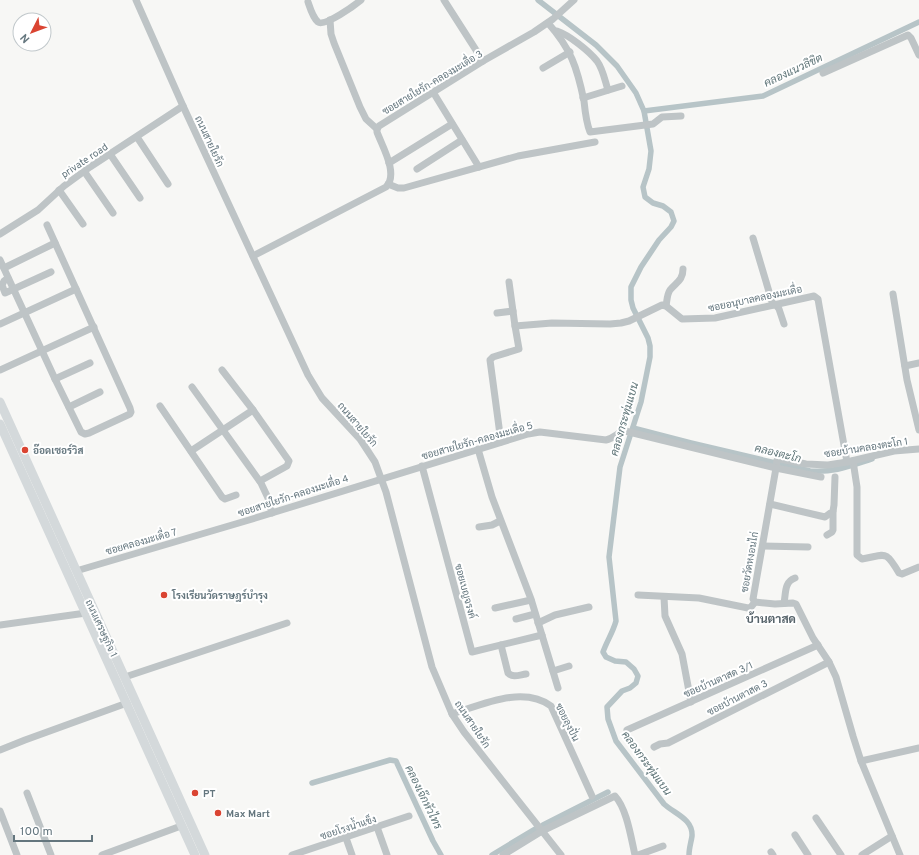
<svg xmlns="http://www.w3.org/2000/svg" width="919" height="855" viewBox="0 0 919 855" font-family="Overpass,Sarabun,sans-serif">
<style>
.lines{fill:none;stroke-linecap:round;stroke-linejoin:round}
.canal{stroke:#b7c4c7;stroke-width:5.5}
.minor{stroke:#bec4c6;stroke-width:7}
.major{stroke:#d4d9db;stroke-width:9}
.poi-dot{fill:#da4432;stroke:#fff;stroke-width:1.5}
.labels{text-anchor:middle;stroke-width:4;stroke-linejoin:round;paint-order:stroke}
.street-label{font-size:10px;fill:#64767e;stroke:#fff}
.poi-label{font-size:10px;font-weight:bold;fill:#64767e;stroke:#fff;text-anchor:start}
.water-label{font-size:11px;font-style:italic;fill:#5f7578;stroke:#fff}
.quarter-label{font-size:12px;font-weight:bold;fill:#56636a;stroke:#fff}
</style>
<rect width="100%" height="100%" fill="#f7f7f5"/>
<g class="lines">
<g class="canal">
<path d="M538 0 596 45 617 66 636 93 644 111 651 151 649 169 643 187 645 197 653 203 663 206 671 212 674 221 671 227 659 240 641 267 631 287V300L633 308 648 338 650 346V357L641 402 620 467 609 557 616 621C613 632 607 641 603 652L606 657 615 661 626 662 634 669 638 676 636 683 630 688 622 691 607 707 608 719 616 741 664 804C675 814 693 819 692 836 691 843 689 848 689 855"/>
<polyline points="644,111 763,96 919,22"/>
<path d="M633 428 691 443 810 471C833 473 850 466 872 459"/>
<polyline points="312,783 390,760 396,761 433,841 441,855"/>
<polyline points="543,825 608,792"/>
<polyline points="492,855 535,829"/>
</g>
<g class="minor">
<polyline points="136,0 183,106 308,375 322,398 360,439 375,462 386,492 432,667 452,714 464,732 561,855"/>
<polyline points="444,0 483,61"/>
<path d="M308 2C310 8 313 18 318 22 325 27 355 5 361 0"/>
<polyline points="330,20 331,34 334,43 360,107 366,119 377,129"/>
<path d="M548 23C571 49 577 67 584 101 585 111 586 122 590 132L653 124 662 117 681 116"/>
<path d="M557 31C569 35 589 51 597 61 603 69 605 81 608 90"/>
<polyline points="543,68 570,52"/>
<polyline points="823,73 908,35 911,38 919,55"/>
<polyline points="433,92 479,167"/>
<polyline points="583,98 622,86"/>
<polyline points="137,137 168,184"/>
<polyline points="110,154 140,198"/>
<polyline points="389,163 452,124"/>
<polyline points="417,169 462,140"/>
<polyline points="84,171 113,213"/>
<polyline points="388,184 398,188 404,188 518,156 595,142"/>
<polyline points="59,190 83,224"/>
<polyline points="0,234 38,210 64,186 90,167 183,106"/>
<polyline points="753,238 773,305"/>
<path d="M253 256 386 187C399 174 382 146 377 132V129L379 126 483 61 534 32 553 19 574 0"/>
<polyline points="0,260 55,379 81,432 85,434 89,433 130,414 131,412 130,408 47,225"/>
<polyline points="4,268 55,243"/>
<polyline points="8,278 4,281 2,285 5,293 51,272"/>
<polyline points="509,282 515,326"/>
<polyline points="893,294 907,380 919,430"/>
<polyline points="776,305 779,309 784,324"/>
<path d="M666 306C667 301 667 294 670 290 677 282 683 280 683 269"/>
<polyline points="497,313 513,311"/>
<polyline points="0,324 76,289"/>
<polyline points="905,366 919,363"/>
<polyline points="0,370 94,327"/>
<polyline points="222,370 253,410 289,461 287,466 260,481"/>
<polyline points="55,379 90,363"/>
<polyline points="192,387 261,483 268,498 272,513"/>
<polyline points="160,406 222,497 225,499 236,495"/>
<polyline points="69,407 100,392"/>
<polyline points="501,442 490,360 493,357 519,349 515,326 552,323 610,324 621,323 629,321 662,305 666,306 682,319 715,318 814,296 818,299 819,305 847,462"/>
<polyline points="478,449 492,497 531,599 558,688"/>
<polyline points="191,451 253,410"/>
<path d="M853 461 857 487V555L862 559C886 555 885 549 899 573L902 574 919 567"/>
<polyline points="422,466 472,652 542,635"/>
<polyline points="821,477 776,468 777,460 780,459 806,464 828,465 847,462 894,451 919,449"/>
<polyline points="770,504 825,517 833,511 834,505 835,477"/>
<polyline points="479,527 492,525 500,521"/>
<polyline points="827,535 832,532 833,530 833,511"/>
<polyline points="763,546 808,547"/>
<path d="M76 571 249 520 528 434 540 432 606 440C615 438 618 432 625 431L776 468 753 599 755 602 775 604 793 603 796 604 813 638 829 662 836 677 853 736 861 761 900 855"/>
<polyline points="638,595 699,598 748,608 751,607 755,602"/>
<polyline points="664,597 665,616 682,654 691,702"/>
<path d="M784 603C786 593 784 582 795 578"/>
<polyline points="495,608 531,600"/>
<polyline points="516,619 535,614"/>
<polyline points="538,623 555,615 589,607"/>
<polyline points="0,625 86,613"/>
<path d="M501 645 508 673C513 678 519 675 526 674"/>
<polyline points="553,671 569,666"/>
<polyline points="125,677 287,623"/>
<path d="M452 714C481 705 523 685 551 706L592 796"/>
<polyline points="627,730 818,645"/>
<polyline points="654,747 660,744 668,743 829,662"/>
<polyline points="0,750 25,740 127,703"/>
<polyline points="861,761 919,748"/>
<polyline points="27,793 51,855"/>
<polyline points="0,811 17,855"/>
<polyline points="816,818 841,855"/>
<polyline points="377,827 387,855"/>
<polyline points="795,835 808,855"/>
<polyline points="346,838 352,855"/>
<polyline points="771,852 773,855"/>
<polyline points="102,855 181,826"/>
<polyline points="292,855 409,816"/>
<path d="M503 855 542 831 615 796C627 809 631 838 635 855"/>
<polyline points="638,855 663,846"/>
<polyline points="862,855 892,836"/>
</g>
<g class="major">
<polyline points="0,402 205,855"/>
<polyline points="0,424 195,855"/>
</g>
</g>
<g class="poi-dot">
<circle cx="25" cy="450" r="4"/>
<circle cx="164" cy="595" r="4"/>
<circle cx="195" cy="793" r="4"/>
<circle cx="218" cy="813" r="4"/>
</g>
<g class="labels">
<g class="street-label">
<text transform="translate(432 82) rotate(-31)" y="4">ซอยสายใยรัก-คลองมะเดื่อ 3</text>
<text transform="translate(210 141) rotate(65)" y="4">ถนนสายใยรัก</text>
<text transform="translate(84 160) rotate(-34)" y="4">private road</text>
<text transform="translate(755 298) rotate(-12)" y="4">ซอยอนุบาลคลองมะเดื่อ</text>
<text transform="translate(358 424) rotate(49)" y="4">ถนนสายใยรัก</text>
<text transform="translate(477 440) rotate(-16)" y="4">ซอยสายใยรัก-คลองมะเดื่อ 5</text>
<text transform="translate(866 447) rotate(-9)" y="4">ซอยบ้านคลองตะโก 1</text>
<text transform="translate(293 495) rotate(-18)" y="4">ซอยสายใยรัก-คลองมะเดื่อ 4</text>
<text transform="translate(141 541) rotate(-16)" y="4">ซอยคลองมะเดื่อ 7</text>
<text transform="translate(749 562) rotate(-80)" y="4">ซอยวัดหงอนไก่</text>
<text transform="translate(466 591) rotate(75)" y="4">ซอยเบญจรงค์</text>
<text transform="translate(102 628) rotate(65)" y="4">ถนนเศรษฐกิจ 1</text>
<text transform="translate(718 679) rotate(-24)" y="4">ซอยบ้านตาสด 3/1</text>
<text transform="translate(737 697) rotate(-27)" y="4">ซอยบ้านตาสด 3</text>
<text transform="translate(568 722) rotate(63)" y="4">ซอยลุงปั่น</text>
<text transform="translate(473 724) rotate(56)" y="4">ถนนสายใยรัก</text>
<text transform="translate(348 827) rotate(-18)" y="4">ซอยโรงน้ำแข็ง</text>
</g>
<g class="poi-label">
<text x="33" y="454">อ๊อดเซอร์วิส</text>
<text x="172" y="599">โรงเรียนวัดราษฎร์บํารุง</text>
<text x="203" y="797">PT</text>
<text x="226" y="817">Max Mart</text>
</g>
<g class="water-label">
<text transform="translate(793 70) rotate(-25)" y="4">คลองแนวลิขิต</text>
<text transform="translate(624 419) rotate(-74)" y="4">คลองกระทุ่มแบน</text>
<text transform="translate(778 453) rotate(14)" y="4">คลองตะโก</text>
<text transform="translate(647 763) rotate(54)" y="4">คลองกระทุ่มแบน</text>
<text transform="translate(424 797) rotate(64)" y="4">คลองเจ๊กหัวไทร</text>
</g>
<g class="quarter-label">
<text x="771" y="623">บ้านตาสด</text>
</g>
</g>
<g transform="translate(32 32) rotate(228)"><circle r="19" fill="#ffffff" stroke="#c1c8cb"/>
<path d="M0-3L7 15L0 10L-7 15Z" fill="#da4432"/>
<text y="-6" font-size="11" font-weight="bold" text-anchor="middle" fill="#64767e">N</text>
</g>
<path d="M14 835v6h78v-6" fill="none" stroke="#64767e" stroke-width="2"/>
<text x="20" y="835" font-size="12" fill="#64767e" stroke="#ffffff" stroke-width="3" paint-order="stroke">100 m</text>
</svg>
